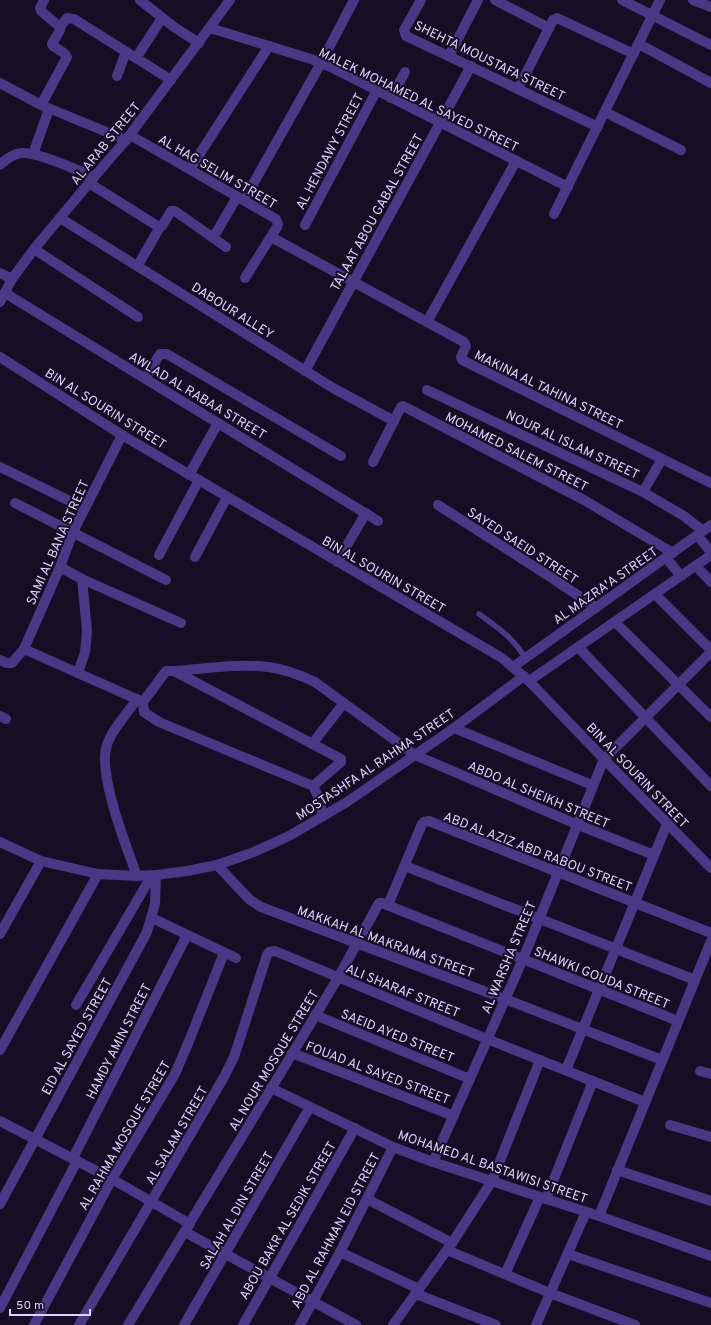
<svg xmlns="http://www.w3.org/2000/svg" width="711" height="1325" viewBox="0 0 711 1325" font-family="Overpass,sans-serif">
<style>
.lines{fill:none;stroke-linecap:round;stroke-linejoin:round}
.lane{stroke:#483885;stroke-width:5.5}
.street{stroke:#483885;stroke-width:10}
.labels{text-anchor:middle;stroke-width:4;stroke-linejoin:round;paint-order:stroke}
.street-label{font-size:13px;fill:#dfd2ff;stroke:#160e25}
</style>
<rect width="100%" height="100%" fill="#160e25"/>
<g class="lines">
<path class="lane" d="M479 614C498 628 513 637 525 658"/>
<g class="street">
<polyline points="140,0 174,27 199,43"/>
<polyline points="421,0 404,30 406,36 598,127"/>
<polyline points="495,0 549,28"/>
<polyline points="622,0 711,45"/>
<polyline points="693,0 711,7"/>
<polyline points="60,27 67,18 74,19 171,80"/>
<polyline points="210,28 311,59 331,67 568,187"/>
<polyline points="639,44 711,83"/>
<polyline points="449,56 478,0"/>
<polyline points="136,58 162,18"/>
<polyline points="117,76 126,52"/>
<polyline points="0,83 41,105 126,140"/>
<polyline points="518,89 549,28 553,20 557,18 634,54"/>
<polyline points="391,98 405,72"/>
<polyline points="41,105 67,57 64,53 53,46 52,44 60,30 60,27 41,11 40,8 44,0"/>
<polyline points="605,112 681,150"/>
<polyline points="130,135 276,219 278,224 277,227 245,278"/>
<polyline points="33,154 49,109"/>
<path d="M0 165C6 159 13 154 22 153 38 152 77 170 94 177"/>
<polyline points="190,169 269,46"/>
<polyline points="89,183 159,227 162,226 171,211 175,211 226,247"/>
<polyline points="244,200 321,63 354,0"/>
<polyline points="554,214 660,0"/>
<polyline points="60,218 333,388 394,421"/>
<polyline points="305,225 377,90"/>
<polyline points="271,237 464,342 466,346 461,357 462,360 711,483"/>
<polyline points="213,238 237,197"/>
<polyline points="34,249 138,317"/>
<polyline points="138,265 160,227"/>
<polyline points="0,273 12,279"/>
<polyline points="5,293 378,521"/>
<polyline points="0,302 12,279 34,249 94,177 126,140 230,0"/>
<polyline points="427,322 516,161"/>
<polyline points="0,357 122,435 502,658 529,681 604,759 711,868"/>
<polyline points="305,371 471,66"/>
<polyline points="145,378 160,354 167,354 341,456"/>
<polyline points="427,390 643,492 684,516 703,531"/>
<polyline points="373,462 401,407 403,406 584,500 673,553"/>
<polyline points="0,467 84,508"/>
<polyline points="189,475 218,423"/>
<polyline points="643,492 662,459"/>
<polyline points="15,503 166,580"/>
<polyline points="438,505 555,580 595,607"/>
<polyline points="697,535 711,552"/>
<polyline points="159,555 199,480"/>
<polyline points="195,557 227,497"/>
<polyline points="666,558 681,576"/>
<polyline points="337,562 366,513"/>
<polyline points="696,566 711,582"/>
<polyline points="60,567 82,579 87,631 85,652 78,673"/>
<polyline points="82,579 181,623"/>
<polyline points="655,594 711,650"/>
<polyline points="615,622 711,717"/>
<polyline points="578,647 711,786"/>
<polyline points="24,649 143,702"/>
<polyline points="0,660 6,663 12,663 24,649 60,567 73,532 122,435"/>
<polyline points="513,667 711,525"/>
<path d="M174 671C204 669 238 663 268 667 285 669 300 675 315 682L415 755 576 824 654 855"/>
<polyline points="529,681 711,555"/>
<polyline points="0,716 6,719"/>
<polyline points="454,728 592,785"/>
<polyline points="312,744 344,703"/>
<polyline points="313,786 341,762 341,759 174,671 166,671 143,702 144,712 159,722 313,786 318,796 323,816"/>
<polyline points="0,842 41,861 98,874 137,876 156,875 187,871 217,865 254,852 289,836 347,802 454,728 524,676"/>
<polyline points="217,865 250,900 261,907 505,999 662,1060"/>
<polyline points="405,866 695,980"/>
<path d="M137 876C127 848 97 773 107 745 112 729 127 714 137 699"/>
<polyline points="388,905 422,824 424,822 429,821 711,933"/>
<polyline points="152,918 236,958"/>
<polyline points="0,934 41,861"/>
<polyline points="76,1005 152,875"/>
<polyline points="315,1015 470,1079"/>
<polyline points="0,1050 98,874"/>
<polyline points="292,1053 454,1116"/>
<polyline points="566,1070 667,824"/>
<polyline points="700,1071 711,1074"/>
<polyline points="271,1088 393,1147 433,1162 599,1216 711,1256"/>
<polyline points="0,1121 112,1179 190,1224"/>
<polyline points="670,1125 711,1137"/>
<polyline points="73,1158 187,935"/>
<polyline points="433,1162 523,959 604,759 711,652"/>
<polyline points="617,1170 711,1201"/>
<polyline points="367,1199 452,1243"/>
<polyline points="546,1199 593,1081"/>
<polyline points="0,1204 147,932 155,904 156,875"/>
<polyline points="599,1216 711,941"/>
<polyline points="185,1232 356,1325"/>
<polyline points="447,1250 550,1293 635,1325"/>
<polyline points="340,1252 419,1289"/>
<polyline points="568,1254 711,1303"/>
<polyline points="505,1274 540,1197"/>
<polyline points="416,1294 496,1325"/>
<polyline points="0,1308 77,1161"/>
<polyline points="34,1325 112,1179 175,1074 189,1041 224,953"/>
<polyline points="79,1325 224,1077 234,1057 267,955 269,952 275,951 487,1039 645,1102"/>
<polyline points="128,1325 338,978 379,903 382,903 678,1021"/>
<polyline points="184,1325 310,1107"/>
<polyline points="243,1325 355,1128"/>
<polyline points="300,1325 340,1252 393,1147"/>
<polyline points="393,1325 452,1243 492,1181 540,1060"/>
<polyline points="536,1325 586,1212"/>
</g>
</g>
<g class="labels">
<g class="street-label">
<text transform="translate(490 60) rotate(26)" y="5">SHEHTA MOUSTAFA STREET</text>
<text transform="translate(419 99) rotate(26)" y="5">MALEK MOHAMED AL SAYED STREET</text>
<text transform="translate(105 143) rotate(-51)" y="5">AL ARAB STREET</text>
<text transform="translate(329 151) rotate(-62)" y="5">AL HENDAWY STREET</text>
<text transform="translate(218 171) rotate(30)" y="5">AL HAG SELIM STREET</text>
<text transform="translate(376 212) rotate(-61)" y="5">TALAAT ABOU GABAL STREET</text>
<text transform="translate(233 310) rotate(32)" y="5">DABOUR ALLEY</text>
<text transform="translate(549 389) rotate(26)" y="5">MAKINA AL TAHINA STREET</text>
<text transform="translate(198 395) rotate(31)" y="5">AWLAD AL RABAA STREET</text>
<text transform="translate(106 408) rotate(32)" y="5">BIN AL SOURIN STREET</text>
<text transform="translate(573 444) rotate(25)" y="5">NOUR AL ISLAM STREET</text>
<text transform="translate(517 451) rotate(27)" y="5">MOHAMED SALEM STREET</text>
<text transform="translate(57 542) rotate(-66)" y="5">SAMI AL BANA STREET</text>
<text transform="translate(523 545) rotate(33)" y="5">SAYED SAEID STREET</text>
<text transform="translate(384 574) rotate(30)" y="5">BIN AL SOURIN STREET</text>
<text transform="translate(605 585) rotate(-35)" y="5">AL MAZRA'A STREET</text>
<text transform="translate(375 764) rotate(-34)" y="5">MOSTASHFA AL RAHMA STREET</text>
<text transform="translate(638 775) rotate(46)" y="5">BIN AL SOURIN STREET</text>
<text transform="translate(539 794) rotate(23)" y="5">ABDO AL SHEIKH STREET</text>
<text transform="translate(538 851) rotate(21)" y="5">ABD AL AZIZ ABD RABOU STREET</text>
<text transform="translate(386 941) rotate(20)" y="5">MAKKAH AL MAKRAMA STREET</text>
<text transform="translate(508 957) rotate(-67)" y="5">AL WARSHA STREET</text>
<text transform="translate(602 977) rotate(22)" y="5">SHAWKI GOUDA STREET</text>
<text transform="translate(403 990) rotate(22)" y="5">ALI SHARAF STREET</text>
<text transform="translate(398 1035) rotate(22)" y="5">SAEID AYED STREET</text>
<text transform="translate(76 1036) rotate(-61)" y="5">EID AL SAYED STREET</text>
<text transform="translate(118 1041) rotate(-63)" y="5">HAMDY AMIN STREET</text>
<text transform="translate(273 1060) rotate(-59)" y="5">AL NOUR MOSQUE STREET</text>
<text transform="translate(378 1072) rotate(21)" y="5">FOUAD AL SAYED STREET</text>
<text transform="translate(124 1135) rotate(-60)" y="5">AL RAHMA MOSQUE STREET</text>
<text transform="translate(176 1135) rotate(-60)" y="5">AL SALAM STREET</text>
<text transform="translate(493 1166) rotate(19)" y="5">MOHAMED AL BASTAWISI STREET</text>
<text transform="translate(236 1210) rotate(-60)" y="5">SALAH AL DIN STREET</text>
<text transform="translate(287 1220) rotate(-60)" y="5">ABOU BAKR AL SEDIK STREET</text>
<text transform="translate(335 1230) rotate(-62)" y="5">ABD AL RAHMAN EID STREET</text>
</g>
</g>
<path d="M10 1309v6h80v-6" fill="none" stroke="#dfd2ff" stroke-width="2"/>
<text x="16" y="1309" font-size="12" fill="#dfd2ff" stroke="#160e25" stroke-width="3" paint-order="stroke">50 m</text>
</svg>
